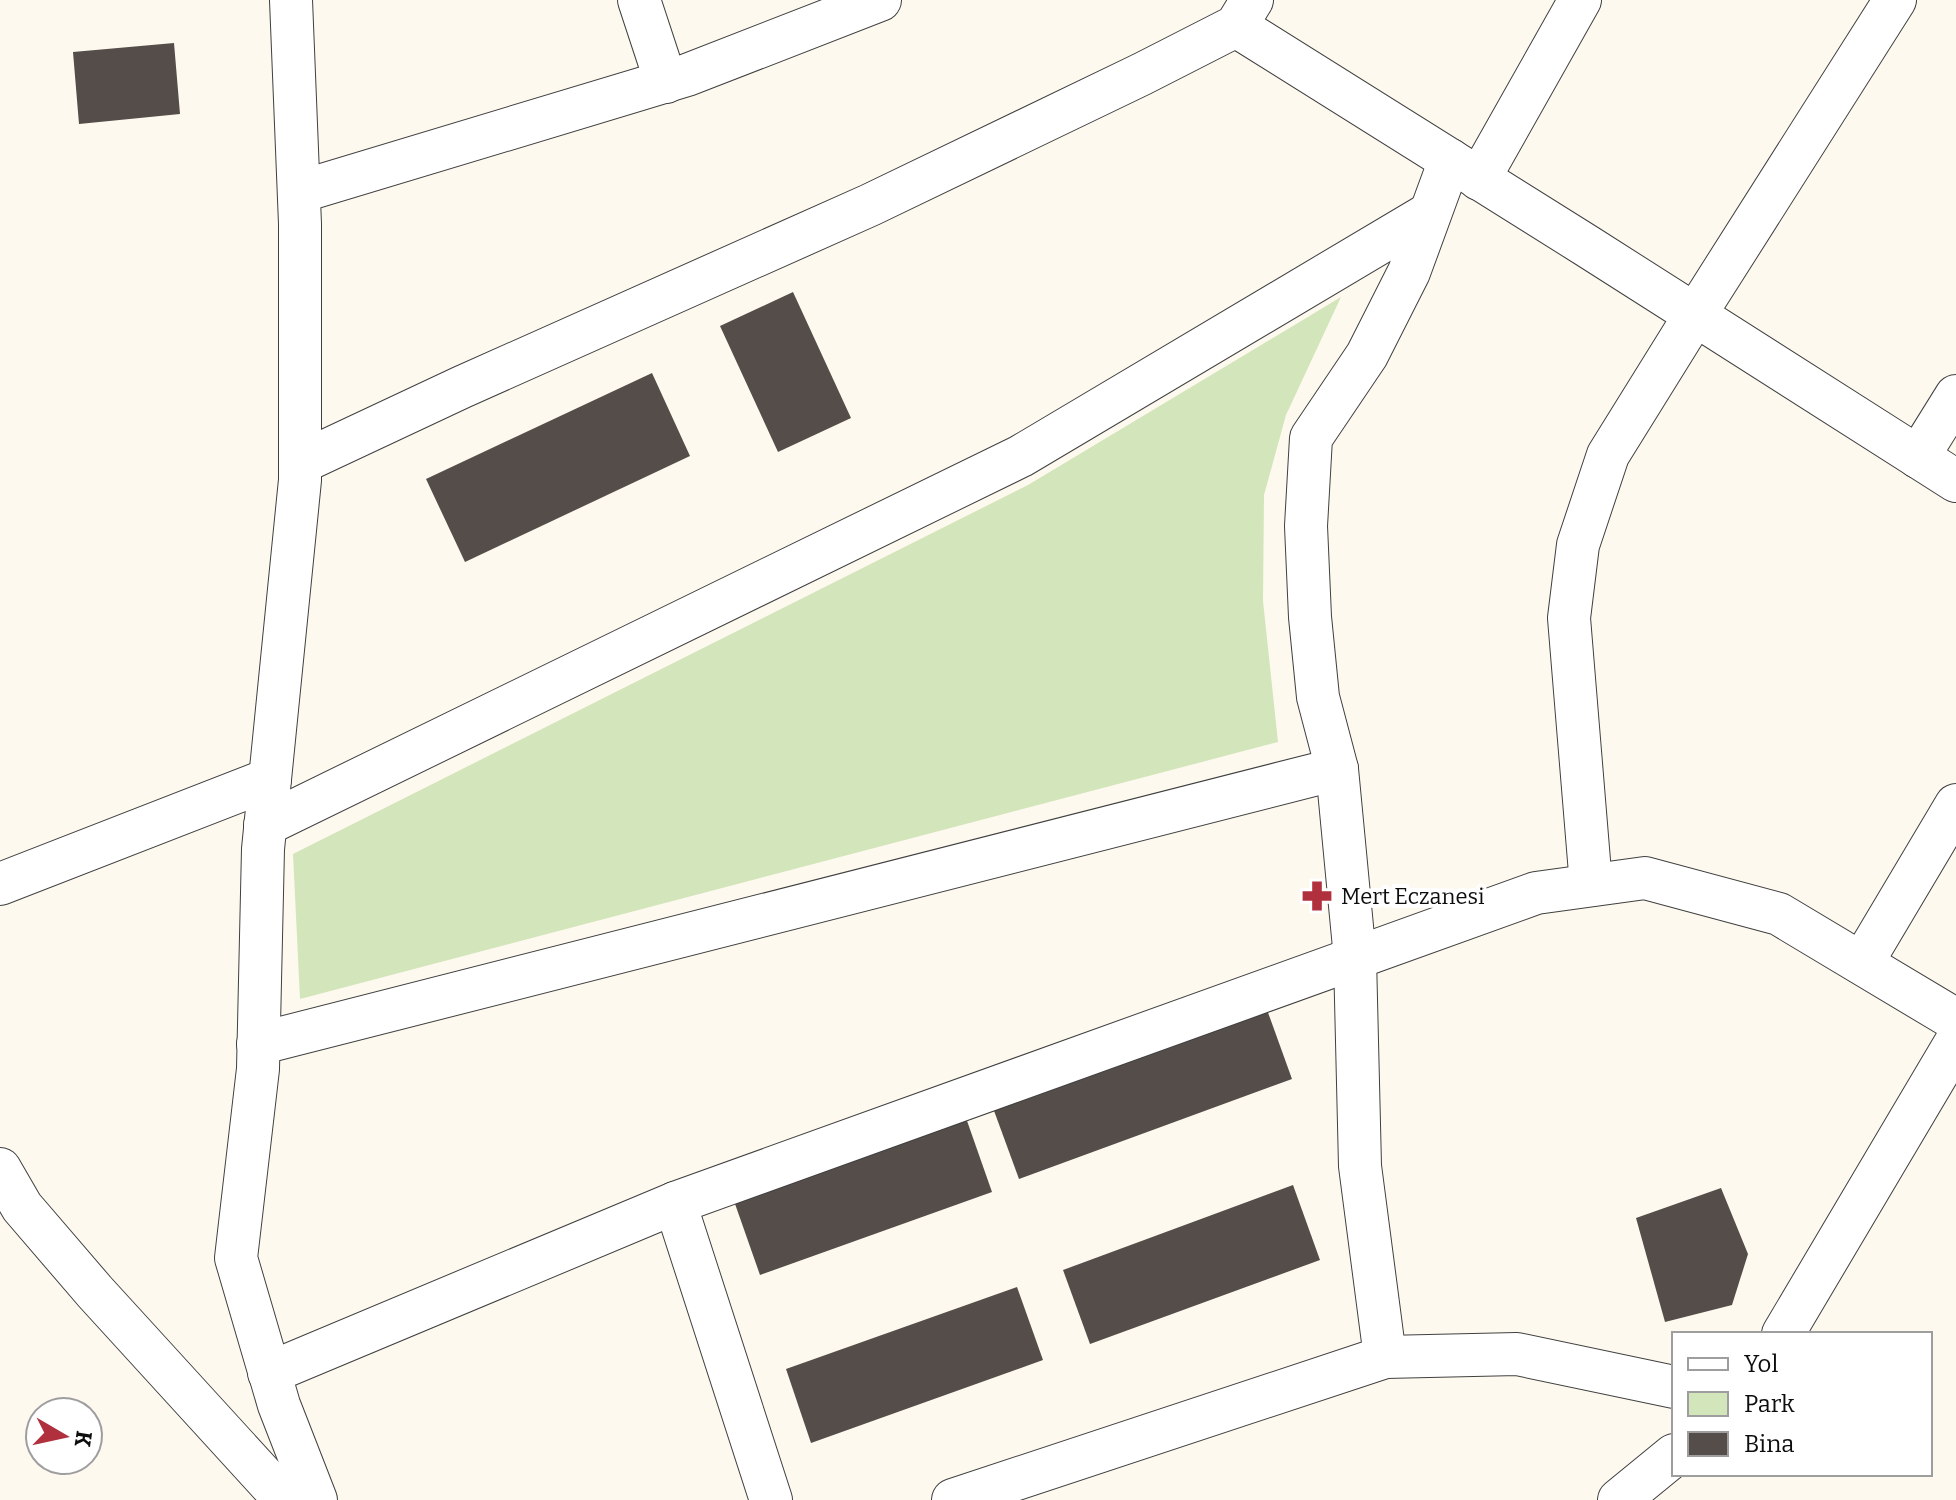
<svg xmlns="http://www.w3.org/2000/svg" width="1956" height="1500" viewBox="0 0 1956 1500" font-family="Bitter,serif">
<style>
.green{fill:#d3e5ba}
.building{fill:#544d4a}
.lines{fill:none;stroke-linecap:round;stroke-linejoin:round}
.minor-casing{stroke:#404040;stroke-width:44}
.minor{stroke:#fff;stroke-width:42}
.labels{text-anchor:middle;stroke-width:8;stroke-linejoin:round;paint-order:stroke}
.poi-label{font-size:22px;fill:#0d0d0d;stroke:#fff;text-anchor:start}
</style>
<rect width="100%" height="100%" fill="#fef9ee"/>
<polygon class="green" points="1341,297 1286,415 1264,495 1263,601 1278,742 300,999 293,854 1028,485"/>
<g class="building">
<polygon points="174,43 180,114 79,124 73,52"/>
<polygon points="793,292 851,418 778,452 720,326"/>
<polygon points="652,373 690,456 465,562 426,479"/>
<polygon points="1266,1007 1292,1079 1019,1179 993,1108"/>
<polygon points="966,1118 992,1192 760,1275 734,1201"/>
<polygon points="1293,1185 1320,1260 1090,1344 1063,1270"/>
<polygon points="1721,1188 1748,1254 1732,1305 1665,1322 1636,1218"/>
<polygon points="1017,1287 1043,1360 811,1443 786,1369"/>
</g>
<g class="lines">
<g class="minor-casing">
<g id="minor">
<polyline points="291,0 300,224 300,480 263,849 258,1069 236,1258 279,1405 316,1500"/>
<polyline points="639,0 666,82"/>
<polyline points="1236,26 1587,246 1956,481"/>
<polyline points="1479,179 1580,0"/>
<polyline points="299,192 687,75 880,0"/>
<polyline points="1918,457 1956,396"/>
<polyline points="300,463 462,387 870,205 1142,74 1236,26 1252,0"/>
<polyline points="265,825 1021,456 1430,213"/>
<polyline points="0,884 270,779"/>
<polyline points="1591,885 1569,618 1578,545 1608,455 1695,315 1895,0"/>
<polyline points="1862,963 1956,805"/>
<polyline points="258,1044 1337,769"/>
<polyline points="0,1169 22,1207 95,1292 285,1500"/>
<polyline points="675,1203 771,1500"/>
<polyline points="1783,1334 1956,1042"/>
<polyline points="1385,1357 1360,1166 1355,958 1337,769 1318,697 1310,617 1306,526 1311,438 1367,355 1409,272 1450,160"/>
<polyline points="269,1373 675,1203 1536,893 1645,878 1779,914 1956,1020"/>
<polyline points="953,1500 1385,1357 1517,1354 1674,1387"/>
<polyline points="1619,1500 1674,1455"/>
</g>
</g>
<use href="#minor" class="minor"/>
</g>
<defs>
<g id="pharmacy-bare" transform="scale(2.4)"><path d="M-2-6h4v4h4v4h-4v4h-4v-4h-4v-4h4Z" fill="#b1303e" stroke="#fff" stroke-width="2.5" paint-order="stroke"/></g>
</defs>
<g fill-rule="evenodd">
<use href="#pharmacy-bare" x="1317" y="896"/>
</g>
<g class="labels">
<g class="poi-label">
<text x="1341" y="904">Mert Eczanesi</text>
</g>
</g>
<rect x="1672" y="1332" width="260" height="144" fill="#ffffff" stroke="#9e9e9e" stroke-width="2"/>
<rect x="1688" y="1358" width="40" height="12" fill="#ffffff" stroke="#9e9e9e" stroke-width="2"/>
<text x="1744" y="1372" font-size="24" fill="#0d0d0d">Yol</text>
<rect x="1688" y="1392" width="40" height="24" fill="#d3e5ba" stroke="#9e9e9e" stroke-width="2"/>
<text x="1744" y="1412" font-size="24" fill="#0d0d0d">Park</text>
<rect x="1688" y="1432" width="40" height="24" fill="#544d4a" stroke="#9e9e9e" stroke-width="2"/>
<text x="1744" y="1452" font-size="24" fill="#0d0d0d">Bina</text>
<g transform="translate(64 1436) rotate(99)"><circle r="38" fill="#ffffff" stroke="#9e9e9e" stroke-width="2"/>
<path d="M0-6L14 30L0 20L-14 30Z" fill="#b1303e"/>
<text y="-12" font-size="22" font-weight="bold" text-anchor="middle" fill="#0d0d0d">K</text>
</g>
</svg>
